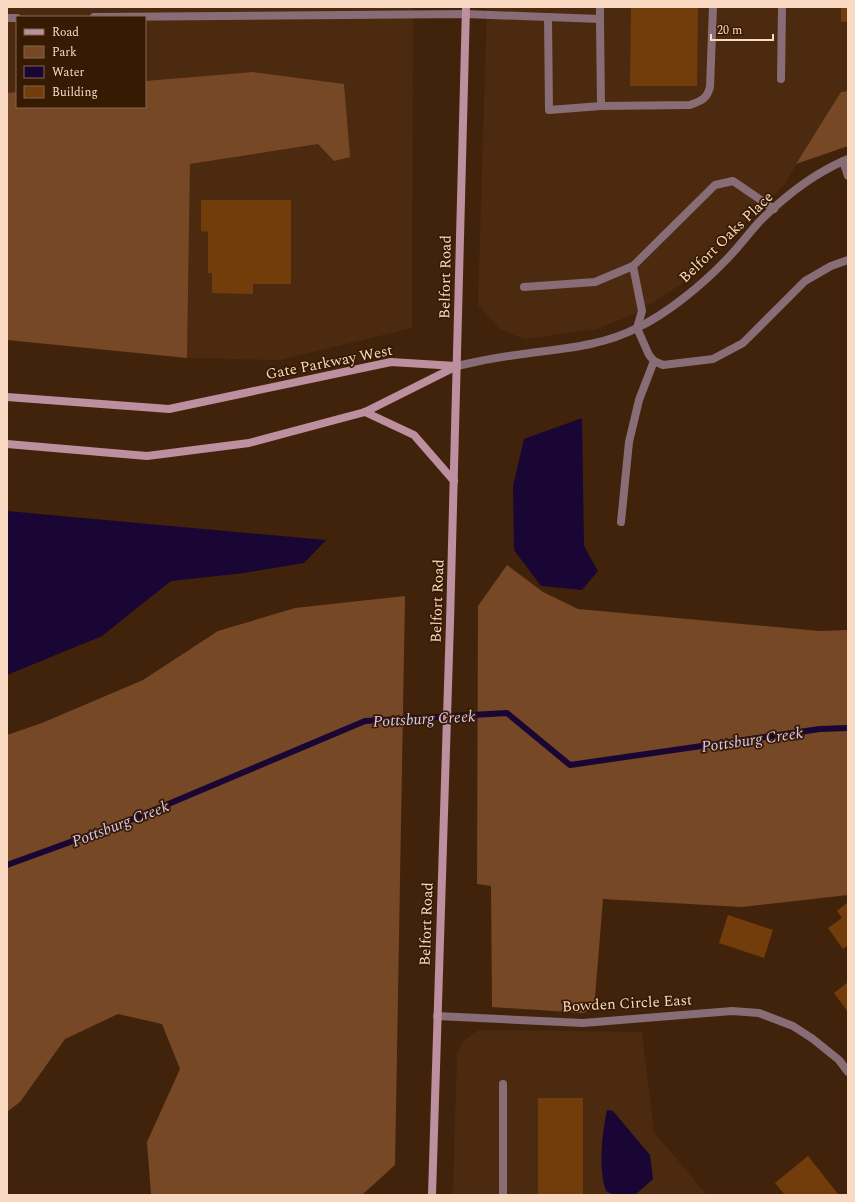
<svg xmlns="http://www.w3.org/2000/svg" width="855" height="1202" viewBox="0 0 855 1202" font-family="Spectral,serif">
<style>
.built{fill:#4c2a0f}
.green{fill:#774825}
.water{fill:#190634}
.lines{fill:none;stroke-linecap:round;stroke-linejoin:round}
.stream{stroke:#190634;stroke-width:6}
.building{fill:#733d0b}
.service{stroke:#886c76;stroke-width:8}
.minor{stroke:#886c76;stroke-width:8}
.secondary{stroke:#bd90a0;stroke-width:8}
.labels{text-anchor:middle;stroke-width:3.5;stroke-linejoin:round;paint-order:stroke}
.street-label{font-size:15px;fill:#fad9c2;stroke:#361a02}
.water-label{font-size:16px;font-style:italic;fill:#d4c8fa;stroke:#361a02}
</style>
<rect width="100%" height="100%" fill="#41230c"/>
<g class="built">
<polygon points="7,7 413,7 412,328 280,360 187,358 190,164 318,144 334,161 253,72 145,81 145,17 17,17 17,92 7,93"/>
<polygon points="487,7 848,7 848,91 841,92 784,185 685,282 635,314 596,329 525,339 501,330 478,305"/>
<polygon points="479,1030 642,1032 654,1132 707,1195 635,1195 653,1179 606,1191 614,1195 453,1195 457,1054 463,1041"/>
</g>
<g class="green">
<polygon points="253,72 344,84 350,157 334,161 318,144 190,164 187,358 7,340 7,93 17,92 17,107 145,107 145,81"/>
<polygon points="848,91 848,146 796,164 841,92"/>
<polygon points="507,565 543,592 578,609 819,631 848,630 848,895 742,907 603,899 594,1009 583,1013 492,1007 491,886 477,884 478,606"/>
<polygon points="405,596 395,1165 362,1195 151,1195 147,1142 180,1069 162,1024 118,1014 65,1039 20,1102 7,1112 7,735 42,723 143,680 218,631 295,608"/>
</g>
<g class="water">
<polygon points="582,418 584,546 598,571 582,590 541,586 514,550 513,486 524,439"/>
<polygon points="7,511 326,540 304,563 244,573 171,581 102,636 7,675"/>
<path d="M607 1110 613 1111 650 1155 653 1179 635 1195H614L606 1191C598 1169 602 1133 607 1110Z"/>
</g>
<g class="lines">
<polyline class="stream" points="7,865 128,821 365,721 507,713 570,765 820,729 848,728"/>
</g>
<g class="building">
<polygon points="631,7 698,7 697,86 630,86"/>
<rect x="841" y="7" width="7" height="15"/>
<polygon points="201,200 291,200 291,284 253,284 253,294 212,293 212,273 208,273 208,232 201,231"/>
<polygon points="848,902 848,945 843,949 828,928 842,918 837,911"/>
<polygon points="728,915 773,930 764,958 719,943"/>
<polygon points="848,982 848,1012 834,993"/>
<rect x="538" y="1098" width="45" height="97"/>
<polygon points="808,1156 838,1194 836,1195 785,1195 775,1183"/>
</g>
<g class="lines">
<g class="service">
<polyline points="94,17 466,14 600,19 600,7"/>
<path d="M548 17 549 110 601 106 690 105C701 101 707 99 710 87L713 7"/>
<polyline points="7,18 17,18"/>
<polyline points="600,19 601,106"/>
<polyline points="781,79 782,7"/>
<polyline points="843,161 848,176"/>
<polyline points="633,266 642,311 637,328 649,355 654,361 663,365 713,359 743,343 805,281 831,266 848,260"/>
<polyline points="524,287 595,282 633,266 715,185 733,181 774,209"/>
<polyline points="621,522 629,442 639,400 654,361"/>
<polyline points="503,1195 503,1084"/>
</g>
<g class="minor">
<path d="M457 366C482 360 506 356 531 353 568 348 604 345 637 328 668 313 702 285 726 260 738 248 748 234 760 221 785 196 814 173 848 159"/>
<polyline points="437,1016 583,1023 732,1011 759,1013 793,1026 813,1039 839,1060 848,1072"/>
</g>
<g class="secondary">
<polyline points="7,397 169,409 391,362 456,366"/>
<polyline points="365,412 414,435 454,481"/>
<polyline points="7,444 147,456 249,443 365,412 457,366"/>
<polyline points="432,1195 450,622 466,7"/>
</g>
</g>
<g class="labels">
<g class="street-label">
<text transform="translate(726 237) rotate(-44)" y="5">Belfort Oaks Place</text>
<text transform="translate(445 277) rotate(-89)" y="5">Belfort Road</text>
<text transform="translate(329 362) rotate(-11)" y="5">Gate Parkway West</text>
<text transform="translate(437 601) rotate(-88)" y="5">Belfort Road</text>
<text transform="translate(426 924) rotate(-88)" y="5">Belfort Road</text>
<text transform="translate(627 1003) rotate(-3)" y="5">Bowden Circle East</text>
</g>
<g class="water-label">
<text transform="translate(424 718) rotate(-3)" y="6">Pottsburg Creek</text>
<text transform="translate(752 739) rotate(-8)" y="6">Pottsburg Creek</text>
<text transform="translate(120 823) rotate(-21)" y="6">Pottsburg Creek</text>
</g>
</g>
<rect width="855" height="1202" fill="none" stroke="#fad9c2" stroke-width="16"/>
<rect x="16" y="16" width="130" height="92" fill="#361a02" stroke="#84664f"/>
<rect x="24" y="29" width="20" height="6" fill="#bd90a0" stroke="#84664f"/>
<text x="52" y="36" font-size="12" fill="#fad9c2">Road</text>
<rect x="24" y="46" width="20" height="12" fill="#774825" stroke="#84664f"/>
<text x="52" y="56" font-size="12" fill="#fad9c2">Park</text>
<rect x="24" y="66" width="20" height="12" fill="#190634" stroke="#84664f"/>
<text x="52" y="76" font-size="12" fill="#fad9c2">Water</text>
<rect x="24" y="86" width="20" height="12" fill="#733d0b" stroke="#84664f"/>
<text x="52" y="96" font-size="12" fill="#fad9c2">Building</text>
<path d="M711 34v6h62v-6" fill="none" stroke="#fad9c2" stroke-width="2"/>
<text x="717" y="34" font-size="12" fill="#fad9c2" stroke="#361a02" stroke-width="3" paint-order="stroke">20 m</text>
</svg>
